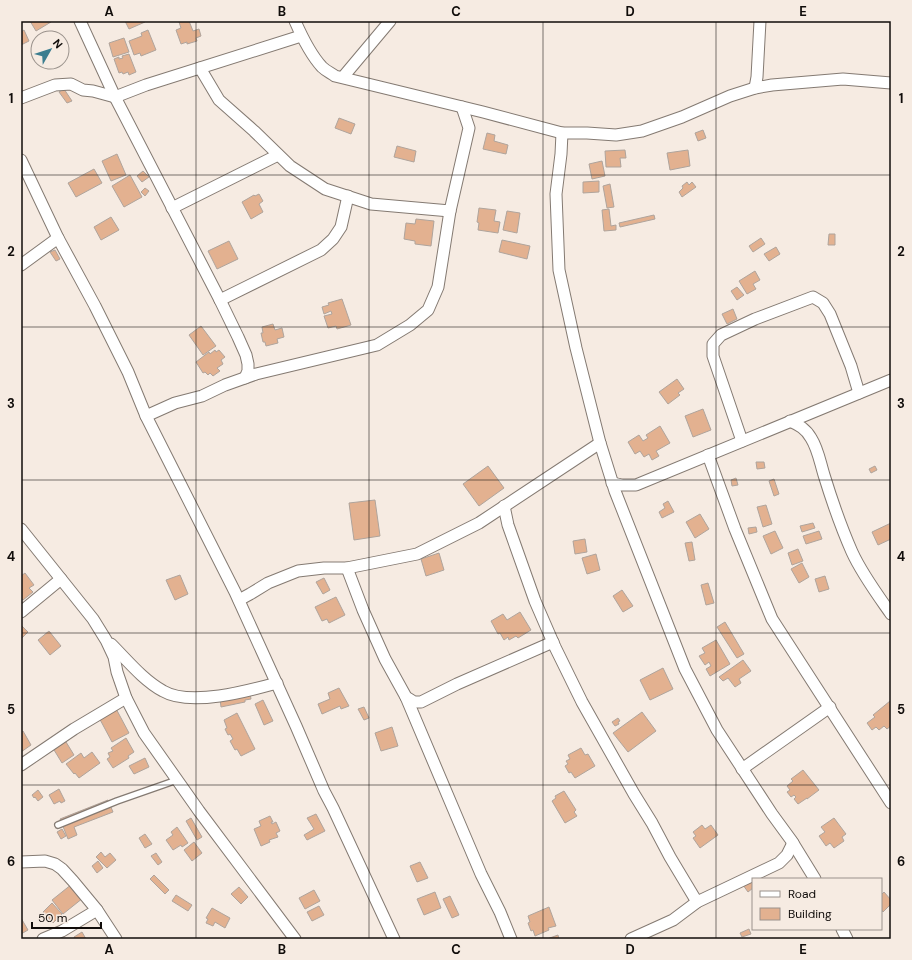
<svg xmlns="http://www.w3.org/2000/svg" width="912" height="960" viewBox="0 0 912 960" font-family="'DM Sans',sans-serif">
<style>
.building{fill:#e3b190;stroke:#afa49c}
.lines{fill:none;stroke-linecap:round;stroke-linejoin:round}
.service-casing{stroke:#847a72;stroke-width:8}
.minor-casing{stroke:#847a72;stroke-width:13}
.service{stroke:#fff;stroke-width:5.5}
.minor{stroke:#fff;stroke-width:11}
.grid{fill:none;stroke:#100c0a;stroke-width:1;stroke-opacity:0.55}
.neatline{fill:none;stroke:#100c0a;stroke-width:1.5}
.grid-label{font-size:13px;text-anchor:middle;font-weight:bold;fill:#100c0a}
</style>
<rect width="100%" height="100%" fill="#f6ebe2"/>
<g class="building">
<polygon points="30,21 50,21 51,22 36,31"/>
<polygon points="125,21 145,21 145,22 129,29"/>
<polygon points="183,21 189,21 193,31 199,29 201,36 196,38 197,41 187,44 187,42 181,44 176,30 181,28 179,22"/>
<polygon points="24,30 29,41 21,45 21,32"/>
<polygon points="148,30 156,50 141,56 140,53 134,55 129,41 142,36 141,33"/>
<polygon points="124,38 129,52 113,57 109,43"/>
<polygon points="129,54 136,72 129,75 128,72 123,74 122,72 119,73 114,59 119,57 119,59 123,58 122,56"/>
<polygon points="64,89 72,101 67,103 59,92"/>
<polygon points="339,118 355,124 351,134 335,128"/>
<polygon points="703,130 706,138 698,141 695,133"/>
<polygon points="487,133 495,135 494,141 508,145 506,154 483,149"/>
<polygon points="397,146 416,151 414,162 394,157"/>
<polygon points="625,150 626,158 620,158 621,167 606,167 605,151"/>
<polygon points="688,150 690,166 670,170 667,153"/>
<polygon points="117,154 126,175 111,181 102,161"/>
<polygon points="602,161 605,176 592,179 589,164"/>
<polygon points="94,169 102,183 76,197 68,183"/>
<polygon points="143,171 149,177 142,182 137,176"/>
<polygon points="130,175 142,197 124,207 112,186"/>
<polygon points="599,181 599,192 583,193 583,182"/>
<polygon points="687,182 689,185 692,182 696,187 682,197 679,192 683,188 682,186"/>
<polygon points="610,184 614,207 607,208 603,186"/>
<polygon points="145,188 149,191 145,196 141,192"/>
<polygon points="259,194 263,201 259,204 263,212 251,219 242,202 254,195 255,196"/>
<polygon points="479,208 496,210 494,221 500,222 498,233 478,230 479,223 477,222"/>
<polygon points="609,209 611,226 616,225 616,230 604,231 602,210"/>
<polygon points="507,211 520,213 517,233 503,230"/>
<polygon points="654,215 655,219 620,227 619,223"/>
<polygon points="111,217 119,230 101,240 94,227"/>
<polygon points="416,219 434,221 431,246 415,244 415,241 404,239 406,223 415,224"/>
<polygon points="829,234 835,234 835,245 828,245"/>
<polygon points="761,238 765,244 753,252 749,246"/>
<polygon points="502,240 530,246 527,259 499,252"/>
<polygon points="229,241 238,259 217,269 208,251"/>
<polygon points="776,247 780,254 769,261 764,254"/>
<polygon points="55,250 60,259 56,261 50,252"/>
<polygon points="755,271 760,280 753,284 756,289 747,294 739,281"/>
<polygon points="737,287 744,295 737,300 731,291"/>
<polygon points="342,299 351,325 337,329 336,326 328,328 324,316 332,314 331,311 324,314 322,307 329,305 328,303"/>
<polygon points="733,309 737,319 727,324 722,314"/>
<polygon points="273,324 275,330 282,328 284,337 277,339 278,343 266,346 265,342 263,342 261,333 263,333 262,327"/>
<polygon points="201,326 216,346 203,355 189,335"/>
<polygon points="215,350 216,352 219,350 225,357 221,360 223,364 217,368 220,371 213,376 210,373 208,375 205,372 203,373 196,362 209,352 210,354"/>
<polygon points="677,379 684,389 678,393 680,395 668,404 659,392"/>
<polygon points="703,409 711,430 693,437 685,416"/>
<polygon points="660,426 670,443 656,451 659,456 652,460 649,454 644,457 640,451 635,454 628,442 639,435 643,441 648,438 646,435"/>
<polygon points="756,462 764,462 765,468 757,469"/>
<polygon points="488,466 504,488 479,506 463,484"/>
<polygon points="875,466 877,470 871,473 869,469"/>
<polygon points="736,478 738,485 732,486 731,480"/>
<polygon points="774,479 779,494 774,496 769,481"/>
<polygon points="375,500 380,536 354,540 349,503"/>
<polygon points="668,501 674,512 662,518 659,512 665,508 663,504"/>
<polygon points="766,505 772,524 763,527 757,507"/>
<polygon points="700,514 709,529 695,538 686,522"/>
<polygon points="813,523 815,528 802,532 800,526"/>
<polygon points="891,523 891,539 878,545 872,532"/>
<polygon points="756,527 757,532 749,534 748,528"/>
<polygon points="775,531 783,548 771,554 763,536"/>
<polygon points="819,531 822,539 806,544 803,536"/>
<polygon points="585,539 587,552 575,554 573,541"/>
<polygon points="692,542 695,560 689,561 685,543"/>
<polygon points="798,549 803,561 792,565 788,553"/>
<polygon points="439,553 444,570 426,576 421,559"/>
<polygon points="596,554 600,570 587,574 582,558"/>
<polygon points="802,563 809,577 799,583 791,569"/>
<polygon points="25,573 34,585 29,588 33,592 23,600 21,598 21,576"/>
<polygon points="180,575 188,594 175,600 166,580"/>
<polygon points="825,576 829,589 819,592 815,579"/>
<polygon points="324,578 330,590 323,594 316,582"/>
<polygon points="708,583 714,603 706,605 701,585"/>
<polygon points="622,590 633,606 623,612 613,596"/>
<polygon points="336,597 345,615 329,623 327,619 322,621 315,607"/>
<polygon points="520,612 531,630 518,638 516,636 509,640 508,637 504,640 500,633 498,634 491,621 503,614 507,620"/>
<polygon points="725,622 744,654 737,658 717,627"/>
<polygon points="21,625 28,632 21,639"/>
<polygon points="49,631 61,646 50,655 38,640"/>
<polygon points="716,640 730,664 710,676 706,669 711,666 709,662 705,665 699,656 705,653 702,648"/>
<polygon points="743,660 751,671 739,679 741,683 735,687 728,678 723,681 719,677"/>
<polygon points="663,668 673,689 650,700 640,680"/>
<polygon points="339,688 349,706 341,709 340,706 322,714 318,704 330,699 328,693"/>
<polygon points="250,693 251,699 245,700 245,702 221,707 220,699"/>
<polygon points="263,700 273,721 264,725 255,704"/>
<polygon points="890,701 891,702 891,726 887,729 884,726 879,730 876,727 872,730 867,723 875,717 873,715"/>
<polygon points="113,703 129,733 112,742 96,712"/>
<polygon points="364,707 369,718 364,720 358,709"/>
<polygon points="642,712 656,731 628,752 613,733"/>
<polygon points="237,713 255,749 241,756 237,749 235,750 230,741 233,739 230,734 228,735 225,729 227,728 224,720"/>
<polygon points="618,718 620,721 618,722 619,724 615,726 612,722"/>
<polygon points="392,727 398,746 381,751 375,733"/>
<polygon points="23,731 31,745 21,752 21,732"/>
<polygon points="63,737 74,755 62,763 51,745"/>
<polygon points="126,738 134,752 128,756 129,758 113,768 107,759 110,757 108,753 113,751 111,748"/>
<polygon points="581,748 585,755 588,754 595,766 575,778 571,772 569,773 565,766 568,764 566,761 570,759 568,755"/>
<polygon points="92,752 100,763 79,778 75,773 74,774 66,764 81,753 84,758"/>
<polygon points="145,758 149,767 134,774 129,766"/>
<polygon points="803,770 819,790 807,799 807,798 798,804 794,799 796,797 794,795 791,797 787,792 790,790 787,786 793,781 791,779"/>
<polygon points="59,789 65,801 61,803 60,801 54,804 49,795"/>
<polygon points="38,790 43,797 38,801 35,797 34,798 32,795"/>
<polygon points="564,791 576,810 574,812 577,816 565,823 552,801 556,798 555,796"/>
<polygon points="108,800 113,812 74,827 77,835 68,839 60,819"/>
<polygon points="316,814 325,831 307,840 304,835 314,829 307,818"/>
<polygon points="270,816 273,822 271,822 272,824 276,822 280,831 276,833 278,837 269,840 270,842 261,846 254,829 261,826 259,821"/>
<polygon points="191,818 202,837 197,840 186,821"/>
<polygon points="834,818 846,834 842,837 844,841 834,848 830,843 826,846 819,836 825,832 821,827"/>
<polygon points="702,825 705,829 711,825 718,835 700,848 693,838 696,836 693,832"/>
<polygon points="177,827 188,843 182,847 181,845 173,850 166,840 173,835 171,832"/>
<polygon points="62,829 66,836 61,839 57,832"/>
<polygon points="145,834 152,844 145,848 139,838"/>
<polygon points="194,842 202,853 192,861 184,850"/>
<polygon points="101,852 105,857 110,853 116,860 107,868 96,857"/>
<polygon points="156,853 162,862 158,865 151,856"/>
<polygon points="98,861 103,868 97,873 92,866"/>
<polygon points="420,862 428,878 417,882 410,866"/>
<polygon points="154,875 169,890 165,894 150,879"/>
<polygon points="751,879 753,882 753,888 748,892 743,885"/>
<polygon points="72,884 83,898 63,914 52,900"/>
<polygon points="239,887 248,897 241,904 231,894"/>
<polygon points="314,890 320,901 305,909 299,898"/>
<polygon points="435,892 441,908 424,915 417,899"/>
<polygon points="884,892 891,900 891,904 883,912 881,909 881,895"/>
<polygon points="176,895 192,905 188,911 172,901"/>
<polygon points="450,896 459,915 452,918 443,899"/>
<polygon points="52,903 62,914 53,923 43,912"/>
<polygon points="319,906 324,915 312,921 307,912"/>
<polygon points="549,907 556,926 548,928 549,930 535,936 533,930 531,931 528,923 530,922 528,916"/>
<polygon points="212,908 230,918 225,928 215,922 213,926 206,923 208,919 206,918"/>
<polygon points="21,918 28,930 21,934"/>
<polygon points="749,929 751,934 742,937 740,933"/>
<polygon points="82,932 86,939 75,939 74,937"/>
<polygon points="558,935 559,939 547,939"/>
</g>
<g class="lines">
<g class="service-casing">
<polyline id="service" points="58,825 117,801 177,780"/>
</g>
<g class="minor-casing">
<g id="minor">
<polyline points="80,21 115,97 220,300 238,337 246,355 248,364 248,371 245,378"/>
<path d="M295 21C302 37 310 54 322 67 326 71 331 73 335 76L483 112 562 133H587L616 135 642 131 682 117 730 96 755 88 772 85 843 79 891 83"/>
<polyline points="200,68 219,100 254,131 290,166 325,189 371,204 450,211 469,128 462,107"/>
<polyline points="343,77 390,21"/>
<polyline points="755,88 757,77 760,21"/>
<polyline points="21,98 55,85 71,84 83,90 93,91 115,97 146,85 301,36"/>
<polyline points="562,133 561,154 556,194 559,270 576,348 600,443 615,491 685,669 717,730 772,814 791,840 815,879"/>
<polyline points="21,160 58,238 95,306 128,372 146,416 235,592 296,726 324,791 333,808 394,939"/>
<polyline points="172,208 278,155"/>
<polyline points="21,265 58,238"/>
<polyline points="220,300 321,250 333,239 341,227 348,196"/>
<polyline points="146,416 175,403 202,396 225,385 256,374 377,345 410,325 428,310 438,287 450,211"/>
<path d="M790 421C799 425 806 429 811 438 818 449 820 462 824 475 832 501 841 527 852 552 862 574 877 594 891 614"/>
<polyline points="742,441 713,356 713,344 721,335 755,319 813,297 823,303 830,314 851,366 859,393"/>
<polyline points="708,455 735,529 772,619 891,803"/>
<polyline points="612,483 622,485 636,485 891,380"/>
<polyline points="504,506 508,525 535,601 555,647 582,702 634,794 652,823 670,857 697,902"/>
<polyline points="21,529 93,619 106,640 114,657 117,672 126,698 144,733 199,811 295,939"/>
<polyline points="347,568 363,610 385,659 406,697 414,702 421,702 457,684 553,642"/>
<polyline points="239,600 250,594 268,583 298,571 324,568 347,568 417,554 479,523 600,443"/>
<polyline points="21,612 61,579"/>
<path d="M111 644C127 660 143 680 163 691 190 707 248 691 277 683"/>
<polyline points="406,697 464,834 481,874 500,912 511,939"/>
<polyline points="21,765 74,729 126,698"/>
<polyline points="742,769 830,707"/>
<polyline points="21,862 45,861 55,864 62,869 73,881 97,910 116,939"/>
<polyline points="842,929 847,939"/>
<polyline points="43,939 62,931 97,910"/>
<polyline points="631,939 673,920 697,902 779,863 787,855 793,843"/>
</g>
</g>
<use href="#service" class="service"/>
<use href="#minor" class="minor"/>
</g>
<path class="grid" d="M196 21V939M369 21V939M543 21V939M716 21V939M21 175H891M21 327H891M21 480H891M21 633H891M21 785H891"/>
<rect width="912" height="960" fill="none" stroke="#f6ebe2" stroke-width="44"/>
<rect x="752" y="878" width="130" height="52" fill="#f6ebe2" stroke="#9a928c"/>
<rect x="760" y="891" width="20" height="6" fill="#ffffff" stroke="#9a928c"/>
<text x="788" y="898" font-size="12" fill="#100c0a">Road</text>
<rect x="760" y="908" width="20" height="12" fill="#e3b190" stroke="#9a928c"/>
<text x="788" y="918" font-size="12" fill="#100c0a">Building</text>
<g transform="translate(50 50) rotate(51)"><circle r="19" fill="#f6ebe2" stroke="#9a928c"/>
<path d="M0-3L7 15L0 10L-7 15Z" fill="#3b7d8f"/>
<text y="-6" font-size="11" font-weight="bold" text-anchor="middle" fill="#100c0a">N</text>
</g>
<path d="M32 922v6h69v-6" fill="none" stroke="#100c0a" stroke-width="2"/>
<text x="38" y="922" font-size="12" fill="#100c0a" stroke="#f6ebe2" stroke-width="3" paint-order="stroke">50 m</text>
<rect x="22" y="22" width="868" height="916" class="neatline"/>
<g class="grid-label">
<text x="109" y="16">A</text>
<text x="282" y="16">B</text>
<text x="456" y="16">C</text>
<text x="630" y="16">D</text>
<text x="803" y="16">E</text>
<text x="11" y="103">1</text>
<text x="901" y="103">1</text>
<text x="11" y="256">2</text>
<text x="901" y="256">2</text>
<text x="11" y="408">3</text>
<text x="901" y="408">3</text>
<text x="11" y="561">4</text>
<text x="901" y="561">4</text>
<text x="11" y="714">5</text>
<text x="901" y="714">5</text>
<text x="11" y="866">6</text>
<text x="901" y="866">6</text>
<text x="109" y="954">A</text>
<text x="282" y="954">B</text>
<text x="456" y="954">C</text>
<text x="630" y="954">D</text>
<text x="803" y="954">E</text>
</g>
</svg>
